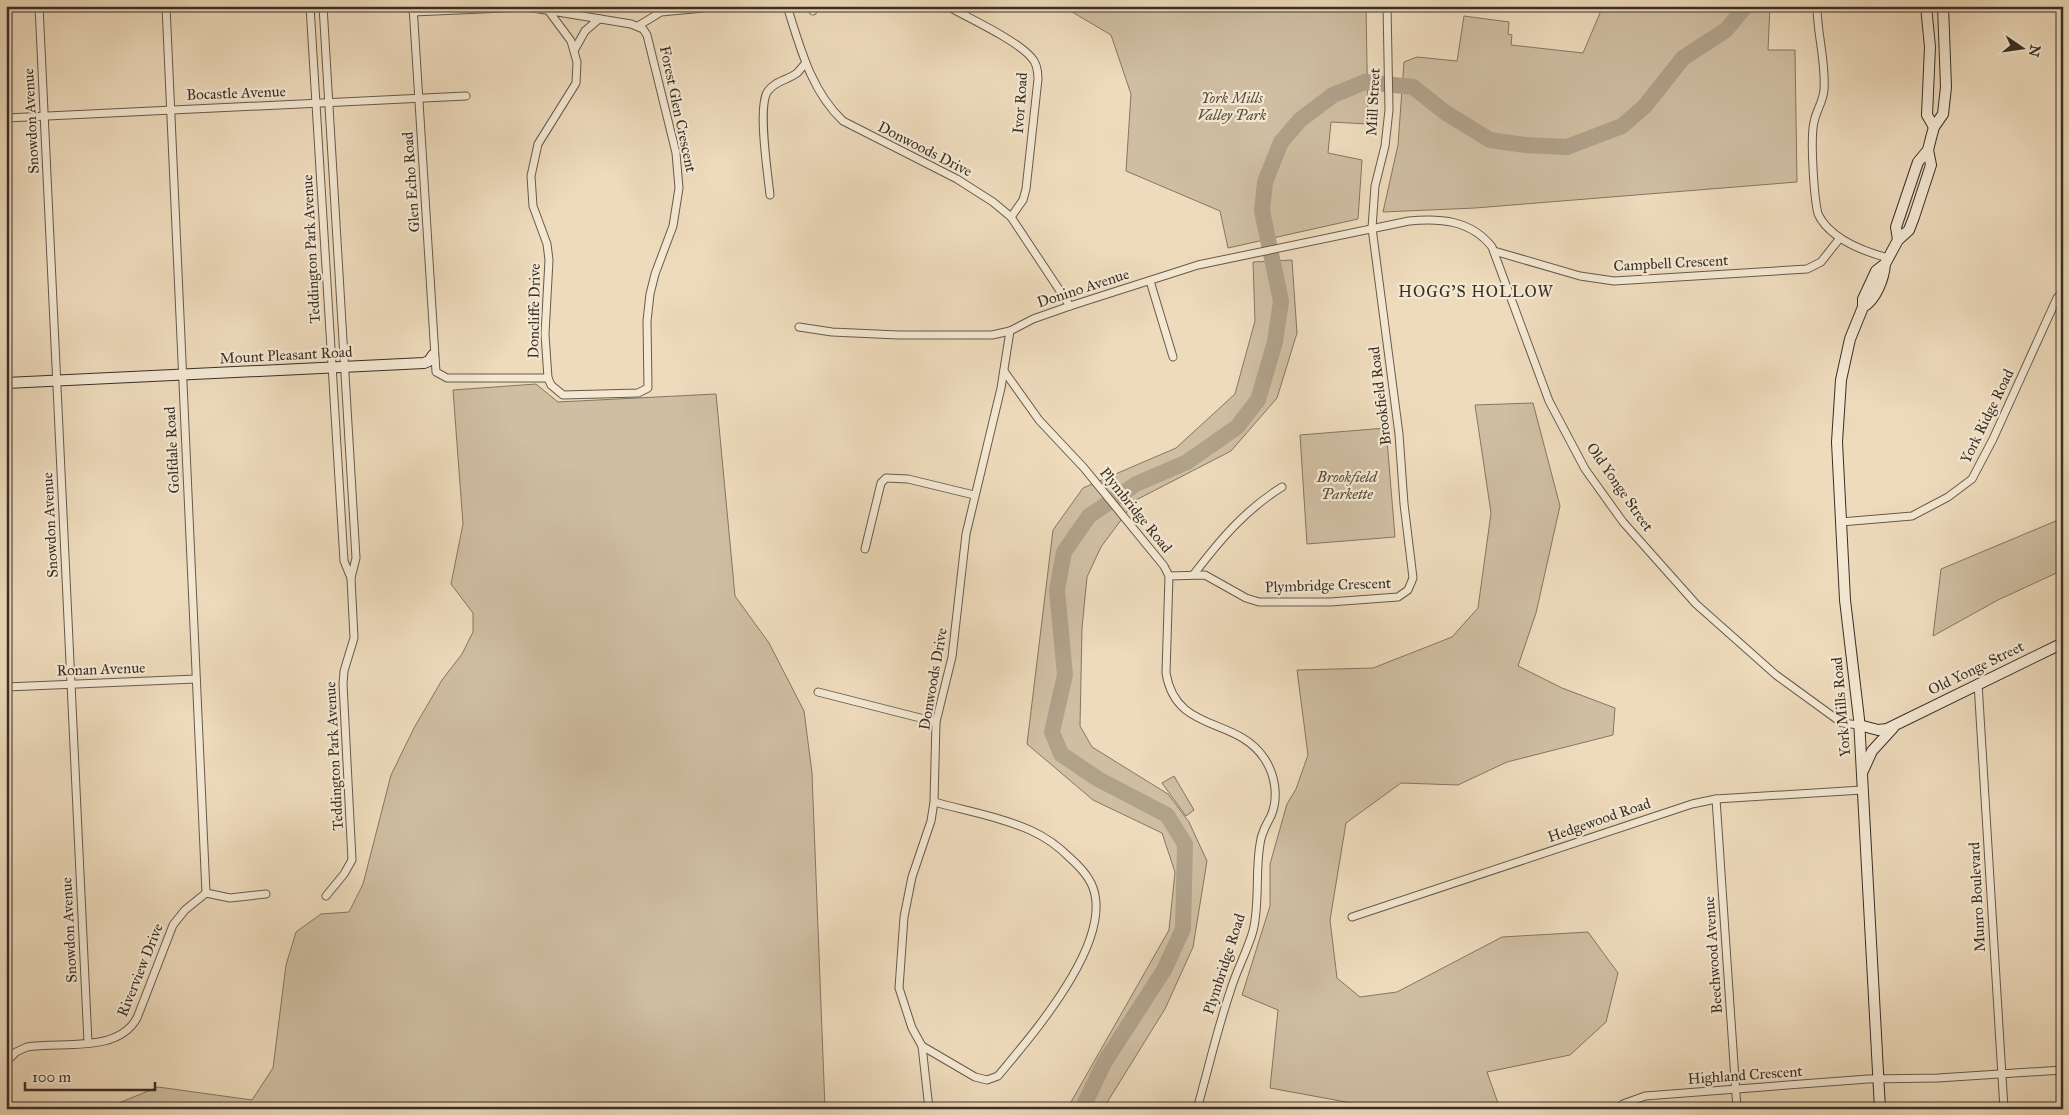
<svg xmlns="http://www.w3.org/2000/svg" width="2069" height="1115" viewBox="0 0 2069 1115" font-family="'IM FELL Great Primer',serif">
<style>
.green{fill:#cfbea2;stroke:#847664}
.lines{fill:none;stroke-linecap:round;stroke-linejoin:round}
.river{stroke:#b0a189;stroke-width:16}
.street-casing{stroke:#665a4c;stroke-width:9}
.secondary-casing{stroke:#392f26;stroke-width:12}
.street{stroke:#f4e8d3;stroke-width:7}
.secondary{stroke:#f4e8d3;stroke-width:10}
.labels{text-anchor:middle;stroke-width:4.5;stroke-linejoin:round;paint-order:stroke}
.street-label{font-size:15px;fill:#392f26;stroke:#f4e8d3}
.park-label{font-size:15px;font-style:italic;fill:#574c3f;stroke:#f4e8d3}
.neighbourhood-label{font-size:16px;letter-spacing:1px;fill:#392f26;stroke:#f4e8d3}
</style>
<rect width="100%" height="100%" fill="#eedbbc"/>
<filter id="stains"><feTurbulence type="fractalNoise" baseFrequency=".004" numOctaves="4"/><feColorMatrix values="0 0 0 0 .2 0 0 0 0 .09 0 0 0 0 .02 0 0 0 .5 -.17"/></filter>
<radialGradient id="worn" r=".72"><stop offset=".6" stop-color="#630" stop-opacity="0"/><stop offset="1" stop-color="#630" stop-opacity=".3"/></radialGradient>
<g class="green">
<polygon points="1062,6 1366,6 1368,124 1331,122 1328,153 1362,160 1358,219 1228,248 1220,211 1126,171 1131,94 1111,35"/>
<polygon points="1603,6 1770,6 1768,50 1795,50 1797,182 1475,208 1383,212 1398,145 1404,62 1417,57 1457,61 1464,16 1509,22 1508,34 1512,35 1511,45 1583,53"/>
<polygon points="1292,260 1297,333 1277,398 1231,451 1136,500 1101,547 1087,577 1082,628 1080,726 1092,747 1168,794 1189,822 1207,861 1193,947 1165,1009 1103,1109 1067,1109 1169,930 1175,872 1162,833 1093,800 1027,744 1053,530 1083,488 1176,448 1235,394 1255,321 1253,262"/>
<polygon points="536,384 558,402 716,394 735,596 769,643 804,711 812,773 825,1109 104,1109 158,1087 252,1100 273,1068 286,965 296,932 321,914 349,912 363,884 391,775 414,728 442,680 462,654 473,632 473,613 451,584 463,524 453,390"/>
<polygon points="1533,403 1560,506 1536,613 1518,666 1562,688 1615,708 1613,735 1507,762 1458,785 1401,783 1346,823 1330,920 1337,978 1360,997 1397,992 1502,937 1588,932 1618,973 1606,1022 1570,1055 1487,1072 1500,1109 1384,1109 1270,1088 1278,1010 1242,995 1270,906 1270,864 1287,804 1296,789 1308,755 1297,670 1373,668 1452,637 1478,608 1491,513 1475,405"/>
<polygon points="1386,428 1395,537 1307,544 1300,435"/>
<polygon points="2063,518 2063,570 1998,600 1933,636 1941,569"/>
<polygon points="1174,776 1194,810 1186,816 1162,783"/>
</g>
<g class="lines">
<polyline class="river" points="1082,1109 1104,1063 1164,970 1183,929 1185,844 1167,815 1098,779 1061,754 1052,732 1065,675 1057,590 1064,552 1089,516 1136,484 1187,462 1237,427 1258,400 1275,342 1281,301 1262,211 1265,182 1281,142 1300,120 1333,95 1365,82 1413,87 1446,113 1490,140 1525,145 1567,147 1622,126 1645,106 1683,58 1726,30 1746,6"/>
<g class="street-casing">
<g id="street">
<polyline points="39,6 88,1043"/>
<polyline points="166,6 206,893"/>
<polyline points="310,6 344,561 351,578"/>
<polyline points="323,6 356,558 351,578 354,638 344,671 343,684 352,860 344,874 326,896"/>
<polyline points="413,6 436,372 447,378 548,378"/>
<path d="M787 6C800 47 811 91 843 121L957 179 993 202 1011 217 1070 306"/>
<polyline points="810,6 813,11"/>
<path d="M947 6C969 18 1016 40 1031 57 1037 63 1038 71 1038 79L1026 189 1023 200 1011 217"/>
<path d="M1817 6C1817 34 1826 61 1824 90 1823 102 1816 111 1814 122 1810 139 1814 197 1818 214 1830 239 1862 251 1888 258"/>
<polyline points="413,12 527,7 631,24 643,29 647,35 676,153 679,188 673,226 655,274 650,294 647,321 648,388 638,393 563,395 551,385 548,378 545,334 549,260 547,244 533,206 531,176 538,144 576,83 577,62 571,41 548,10"/>
<polyline points="638,26 661,12 704,8"/>
<polyline points="575,49 585,31 599,19"/>
<polyline points="6,118 466,96"/>
<path d="M770 195C768 175 757 105 768 91 775 81 788 80 797 73 800 70 802 67 805 64"/>
<polyline points="1494,251 1580,276 1614,281 1807,269 1821,262 1840,238"/>
<polyline points="1150,281 1173,357"/>
<path d="M799 327 832 332 898 335H992L1010 331 1033 319 1070 306 1198 265 1409 221C1440 218 1471 220 1492 247L1549 401 1585 469 1623 522 1696 604 1776 675 1842 723 1859 725"/>
<path d="M1004 371 1039 420 1084 468 1164 566 1169 576 1166 673C1176 734 1236 716 1264 758 1275 774 1279 797 1271 816 1266 825 1261 834 1260 844 1255 873 1260 903 1253 931 1247 952 1236 971 1230 992 1217 1030 1208 1070 1197 1109"/>
<polyline points="1841,522 1912,516 1948,497 1972,479 1993,439 2057,298 2063,292"/>
<polyline points="865,549 881,483 886,478 908,479 974,495"/>
<path d="M1194 574C1220 540 1245 510 1282 487"/>
<polyline points="1169,576 1205,575 1246,598 1259,602 1330,602 1398,597 1408,590 1413,578 1404,504 1399,434 1372,228 1375,186 1385,146 1389,110 1387,6"/>
<polyline points="1978,683 2004,1109"/>
<polyline points="6,687 196,679"/>
<polyline points="818,692 936,722"/>
<polyline points="1716,799 1737,1109"/>
<path d="M934 802C967 811 1001 817 1032 831 1045 837 1059 847 1069 857 1077 864 1086 873 1091 883 1118 938 1031 1036 998 1076L987 1080 975 1077 922 1046 912 1028 899 988 904 917 912 877 931 821 934 802 936 722 952 657 966 534 1001 388 1010 331"/>
<polyline points="206,893 230,898 266,894"/>
<polyline points="1352,917 1692,804 1716,799 1862,790"/>
<polyline points="922,1046 929,1109"/>
<path d="M6 1062 16 1052 27 1047C61 1041 117 1054 137 1018L173 925 185 910 206 893"/>
<polyline points="1617,1109 1623,1104 1645,1096 1868,1079 1938,1078 2063,1070"/>
</g>
</g>
<g class="secondary-casing">
<g id="secondary">
<polyline points="1926,6 1930,47 1927,115 1934,127"/>
<polyline points="1898,240 1896,227 1918,162 1928,150"/>
<path d="M1863 307C1876 300 1884 278 1885 264"/>
<polyline points="6,383 424,363 429,361 433,355"/>
<polyline points="1859,725 1878,730 1887,729 2063,643"/>
<polyline points="1862,773 1872,751 1893,728"/>
<polyline points="1880,1109 1859,719 1845,600 1837,442 1841,380 1850,339 1863,307 1863,299 1876,271 1885,264 1898,240 1909,230 1914,217 1931,165 1928,150 1931,138 1934,127 1943,114 1946,87 1943,6"/>
</g>
</g>
<use href="#street" class="street"/>
<use href="#secondary" class="secondary"/>
</g>
<g class="labels">
<g class="street-label">
<text transform="translate(236 93) rotate(-2)" y="5">Bocastle Avenue</text>
<text transform="translate(1373 102) rotate(-87)" y="5">Mill Street</text>
<text transform="translate(1020 103) rotate(-86)" y="5">Ivor Road</text>
<text transform="translate(678 109) rotate(78)" y="5">Forest Glen Crescent</text>
<text transform="translate(31 121) rotate(-93)" y="5">Snowdon Avenue</text>
<text transform="translate(925 149) rotate(27)" y="5">Donwoods Drive</text>
<text transform="translate(411 182) rotate(-94)" y="5">Glen Echo Road</text>
<text transform="translate(311 249) rotate(-93)" y="5">Teddington Park Avenue</text>
<text transform="translate(1671 263) rotate(-3)" y="5">Campbell Crescent</text>
<text transform="translate(1083 288) rotate(-18)" y="5">Donino Avenue</text>
<text transform="translate(534 311) rotate(-89)" y="5">Doncliffe Drive</text>
<text transform="translate(286 355) rotate(-3)" y="5">Mount Pleasant Road</text>
<text transform="translate(1380 396) rotate(-97)" y="5">Brookfield Road</text>
<text transform="translate(1987 416) rotate(-64)" y="5">York Ridge Road</text>
<text transform="translate(172 450) rotate(-93)" y="5">Golfdale Road</text>
<text transform="translate(1620 487) rotate(55)" y="5">Old Yonge Street</text>
<text transform="translate(1136 510) rotate(51)" y="5">Plymbridge Road</text>
<text transform="translate(50 525) rotate(-93)" y="5">Snowdon Avenue</text>
<text transform="translate(1328 585) rotate(-2)" y="5">Plymbridge Crescent</text>
<text transform="translate(1976 668) rotate(-26)" y="5">Old Yonge Street</text>
<text transform="translate(101 669) rotate(-2)" y="5">Ronan Avenue</text>
<text transform="translate(933 679) rotate(-80)" y="5">Donwoods Drive</text>
<text transform="translate(1841 707) rotate(-95)" y="5">York Mills Road</text>
<text transform="translate(334 756) rotate(-93)" y="5">Teddington Park Avenue</text>
<text transform="translate(1599 820) rotate(-19)" y="5">Hedgewood Road</text>
<text transform="translate(1977 897) rotate(-93)" y="5">Munro Boulevard</text>
<text transform="translate(69 930) rotate(-93)" y="5">Snowdon Avenue</text>
<text transform="translate(1713 955) rotate(-94)" y="5">Beechwood Avenue</text>
<text transform="translate(1224 964) rotate(-72)" y="5">Plymbridge Road</text>
<text transform="translate(140 970) rotate(-68)" y="5">Riverview Drive</text>
<text transform="translate(1745 1075) rotate(-4)" y="5">Highland Crescent</text>
</g>
<g class="park-label">
<text x="1232" y="103">York Mills<tspan x="1232" dy="17">Valley Park</tspan></text>
<text x="1347" y="482">Brookfield<tspan x="1347" dy="17">Parkette</tspan></text>
</g>
<g class="neighbourhood-label">
<text x="1476" y="297">HOGG'S HOLLOW</text>
</g>
</g>
<rect width="2069" height="1115" fill="none" stroke="#eedbbc" stroke-width="25"/>
<rect x="8" y="8" width="2054" height="1100" fill="none" stroke="#392f26" stroke-width="2.5"/>
<rect x="12" y="12" width="2044" height="1090" fill="none" stroke="#392f26"/>
<g transform="translate(2022 48) rotate(103)" stroke="#f4e8d3" stroke-width="4" paint-order="stroke">
<path d="M0-4L9 19L0 12L-9 19Z" fill="#392f26"/>
<text y="-8" font-size="14" font-weight="bold" text-anchor="middle" fill="#392f26">N</text>
</g>
<path d="M25 1082v8h130v-8" fill="none" stroke="#392f26" stroke-width="2.5"/>
<text x="32" y="1082" font-size="15" fill="#392f26" stroke="#f4e8d3" stroke-width="4" paint-order="stroke">100 m</text>
<rect width="100%" height="100%" filter="url(#stains)"/>
<rect width="100%" height="100%" fill="url(#worn)"/>
</svg>
